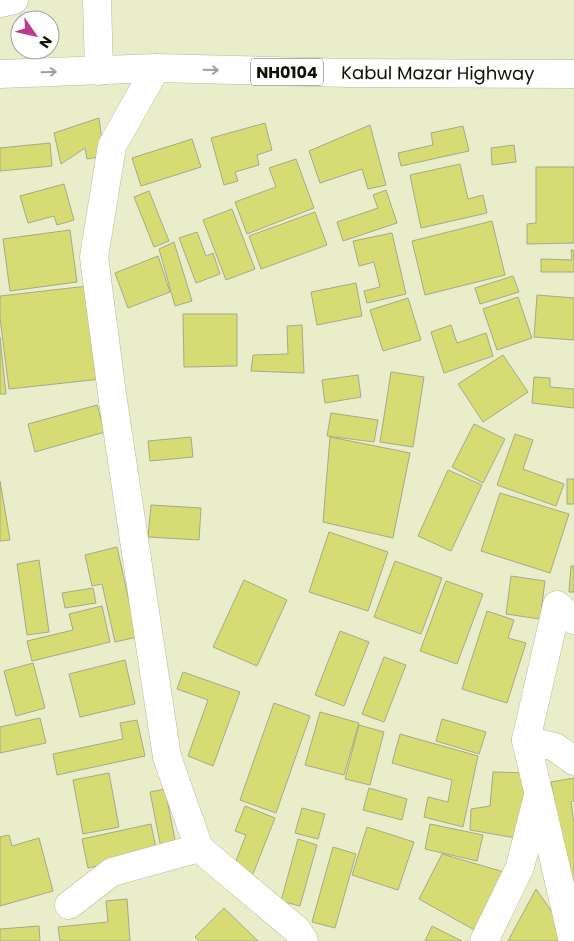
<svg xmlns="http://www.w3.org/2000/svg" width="574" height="941" viewBox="0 0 574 941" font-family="Poppins,sans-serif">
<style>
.building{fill:#d6db73;stroke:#a6a987}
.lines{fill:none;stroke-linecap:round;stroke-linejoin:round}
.minor-casing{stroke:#b7ba99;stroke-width:29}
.trunk-casing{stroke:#b7ba99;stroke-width:29}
.minor{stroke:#fff;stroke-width:28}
.trunk{stroke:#fff;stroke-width:28}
.oneway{stroke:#9f9f9b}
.labels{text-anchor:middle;stroke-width:4.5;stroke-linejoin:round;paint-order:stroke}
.shield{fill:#fff;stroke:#585850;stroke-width:1}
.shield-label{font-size:16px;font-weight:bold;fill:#101005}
.street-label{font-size:18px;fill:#101005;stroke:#fff}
</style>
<rect width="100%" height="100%" fill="#eaedca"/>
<g class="building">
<polygon points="99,118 104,156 87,159 85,148 61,164 54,133"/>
<polygon points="265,123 272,150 257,155 259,165 235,172 238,181 224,185 211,138"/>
<polygon points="370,125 386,185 368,189 362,169 320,183 309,151"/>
<polygon points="463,126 469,151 401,166 398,153 433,145 431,133"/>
<polygon points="192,139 201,167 141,186 132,158"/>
<polygon points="50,143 52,166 0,171 0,148"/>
<polygon points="514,145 516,162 492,165 491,148"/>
<polygon points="296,159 314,208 247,234 235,202 276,187 269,168"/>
<polygon points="460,164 468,199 483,195 487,213 421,228 410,175"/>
<polygon points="536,167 574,167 574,243 527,244 527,224 536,223"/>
<polygon points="64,184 74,220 57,225 54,216 28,223 20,196"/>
<polygon points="386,190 397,223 343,241 337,222 378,208 373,195"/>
<polygon points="149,191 169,241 154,247 134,197"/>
<polygon points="232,209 255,269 226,280 203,220"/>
<polygon points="315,212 327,245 261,269 249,236"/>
<polygon points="492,221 505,275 425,295 412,241"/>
<polygon points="70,230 77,282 10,291 3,239"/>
<polygon points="197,232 206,256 213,253 220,274 196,283 179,238"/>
<polygon points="392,233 406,294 367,303 364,291 380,287 374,262 359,266 353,241"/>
<polygon points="174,242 192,301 175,306 159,249"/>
<polygon points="571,250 574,250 574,272 541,272 541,259 572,260"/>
<polygon points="158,256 170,292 128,308 115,273"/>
<polygon points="513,276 519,292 480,304 475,288"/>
<polygon points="356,283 362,316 317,325 311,292"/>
<polygon points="88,286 101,379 9,389 0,318 0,296"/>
<polygon points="537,295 574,298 574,340 534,337"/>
<polygon points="518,297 532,338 497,350 483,309"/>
<polygon points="408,298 421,340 383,351 370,310"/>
<polygon points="183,314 237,314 237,366 184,367"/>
<polygon points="302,325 304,373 251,371 253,355 288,354 287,326"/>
<polygon points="451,325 457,343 486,333 493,356 444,373 431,332"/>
<polygon points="0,337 6,394 0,394"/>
<polygon points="503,355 528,392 483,422 458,384"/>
<polygon points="391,372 424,377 413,447 380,442"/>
<polygon points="358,375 361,397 325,403 322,380"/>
<polygon points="534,377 550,378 550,387 574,389 574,408 532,403"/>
<polygon points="97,405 105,432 35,452 28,424"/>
<polygon points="331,413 378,420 374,442 327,436"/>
<polygon points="474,424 505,439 483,483 452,467"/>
<polygon points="515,434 533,440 523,469 564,484 556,506 497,485"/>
<polygon points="191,437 193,457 150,461 148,441"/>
<polygon points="330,437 410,453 393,538 323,522"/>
<polygon points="448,470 482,485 451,551 418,536"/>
<rect x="567" y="479" width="7" height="25"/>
<polygon points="0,481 10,540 0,541"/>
<polygon points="500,493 569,514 550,573 481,551"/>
<polygon points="151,505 201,508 199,540 148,537"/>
<polygon points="329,532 388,552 368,611 309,592"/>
<polygon points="117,547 137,637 115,642 102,584 92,586 85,555"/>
<polygon points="39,560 49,632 27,635 17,564"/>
<polygon points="395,561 442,578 421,634 374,617"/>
<polygon points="571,566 574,566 574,592 569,592"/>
<polygon points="511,576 545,581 540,619 506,614"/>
<polygon points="244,580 287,600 257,666 213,647"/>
<polygon points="446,581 483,594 457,664 420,651"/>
<polygon points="93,588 96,603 65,608 62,593"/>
<polygon points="102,606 110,642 32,661 27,641 73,630 69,614"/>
<polygon points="487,611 514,620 508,638 526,643 507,703 462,689"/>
<polygon points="340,631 369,642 344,706 315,695"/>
<polygon points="384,657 406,665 384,722 362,714"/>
<polygon points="125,660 135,704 80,717 69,674"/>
<polygon points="33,663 45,708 16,716 4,671"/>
<polygon points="183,672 240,692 213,766 188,756 208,700 177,689"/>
<polygon points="274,703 310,716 276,813 240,800"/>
<polygon points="320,712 359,723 344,775 305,765"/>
<polygon points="40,718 46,743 0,753 0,727"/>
<polygon points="442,719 486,732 479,754 436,741"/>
<polygon points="137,720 145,756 57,775 53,754 123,739 120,723"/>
<polygon points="359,725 384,732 370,785 345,779"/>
<polygon points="400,734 478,756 463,827 424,817 428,797 448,802 452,780 392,763"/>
<polygon points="493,772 530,773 522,839 470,830 471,809 490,806"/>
<polygon points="109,773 119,827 83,834 73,780"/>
<polygon points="574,778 574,801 571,802 574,823 574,890 569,891 551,782"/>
<polygon points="369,788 407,799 402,820 363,810"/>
<polygon points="165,789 177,850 162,853 150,792"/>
<polygon points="245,806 275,818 251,879 232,871 246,835 235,831"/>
<polygon points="302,808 325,814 318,839 295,833"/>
<polygon points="151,824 157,853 88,868 82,839"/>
<polygon points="430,824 483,835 477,861 425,849"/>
<polygon points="367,827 414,842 398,890 352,875"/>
<polygon points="9,835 12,846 39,838 53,891 0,906 0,837"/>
<polygon points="298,839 317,845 300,906 281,901"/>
<polygon points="333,847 356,854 335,928 312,922"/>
<polygon points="442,854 504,872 478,932 419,899"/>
<polygon points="536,889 557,919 563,941 508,941"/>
<polygon points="127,899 130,941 60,941 58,927 108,922 106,901"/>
<polygon points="224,908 258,941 199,941 195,937"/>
<polygon points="39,926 40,941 0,941 0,929"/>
<polygon points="432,926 462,941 425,941"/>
</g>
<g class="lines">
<g class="minor-casing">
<g id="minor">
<polyline points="97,0 99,71"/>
<polyline points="156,68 112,146 94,257 113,401 167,757 199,848 297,930 304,941"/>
<polyline points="526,740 555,747 574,761"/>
<polyline points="69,905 112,872 199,848"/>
<polyline points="484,941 520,867 537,800"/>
<polyline points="573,941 526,740 557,605 574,620"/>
</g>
</g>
<g class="trunk-casing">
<g id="trunk">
<polyline points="0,3 14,0"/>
<path id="s1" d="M0 74 156 68 349 73 574 74"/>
</g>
</g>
<use href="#minor" class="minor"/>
<use href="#trunk" class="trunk"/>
</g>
<defs><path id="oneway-shaft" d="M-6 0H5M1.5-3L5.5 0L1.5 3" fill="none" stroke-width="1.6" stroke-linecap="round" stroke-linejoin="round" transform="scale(1.25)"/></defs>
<g class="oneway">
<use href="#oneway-shaft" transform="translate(211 70) rotate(1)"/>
<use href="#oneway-shaft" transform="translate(49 72) rotate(-2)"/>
</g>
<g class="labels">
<rect class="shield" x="251" y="58.5" width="72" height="27" rx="4"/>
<g class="shield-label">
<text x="287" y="78">NH0104</text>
</g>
<g class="street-label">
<text dy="6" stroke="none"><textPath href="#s1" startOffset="438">Kabul Mazar Highway</textPath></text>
</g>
</g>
<g transform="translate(35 35) rotate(124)"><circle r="24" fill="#ffffff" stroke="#9f9f9b"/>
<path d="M0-4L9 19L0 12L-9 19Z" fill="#b83d8e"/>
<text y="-8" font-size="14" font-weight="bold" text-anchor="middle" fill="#101005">N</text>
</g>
</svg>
